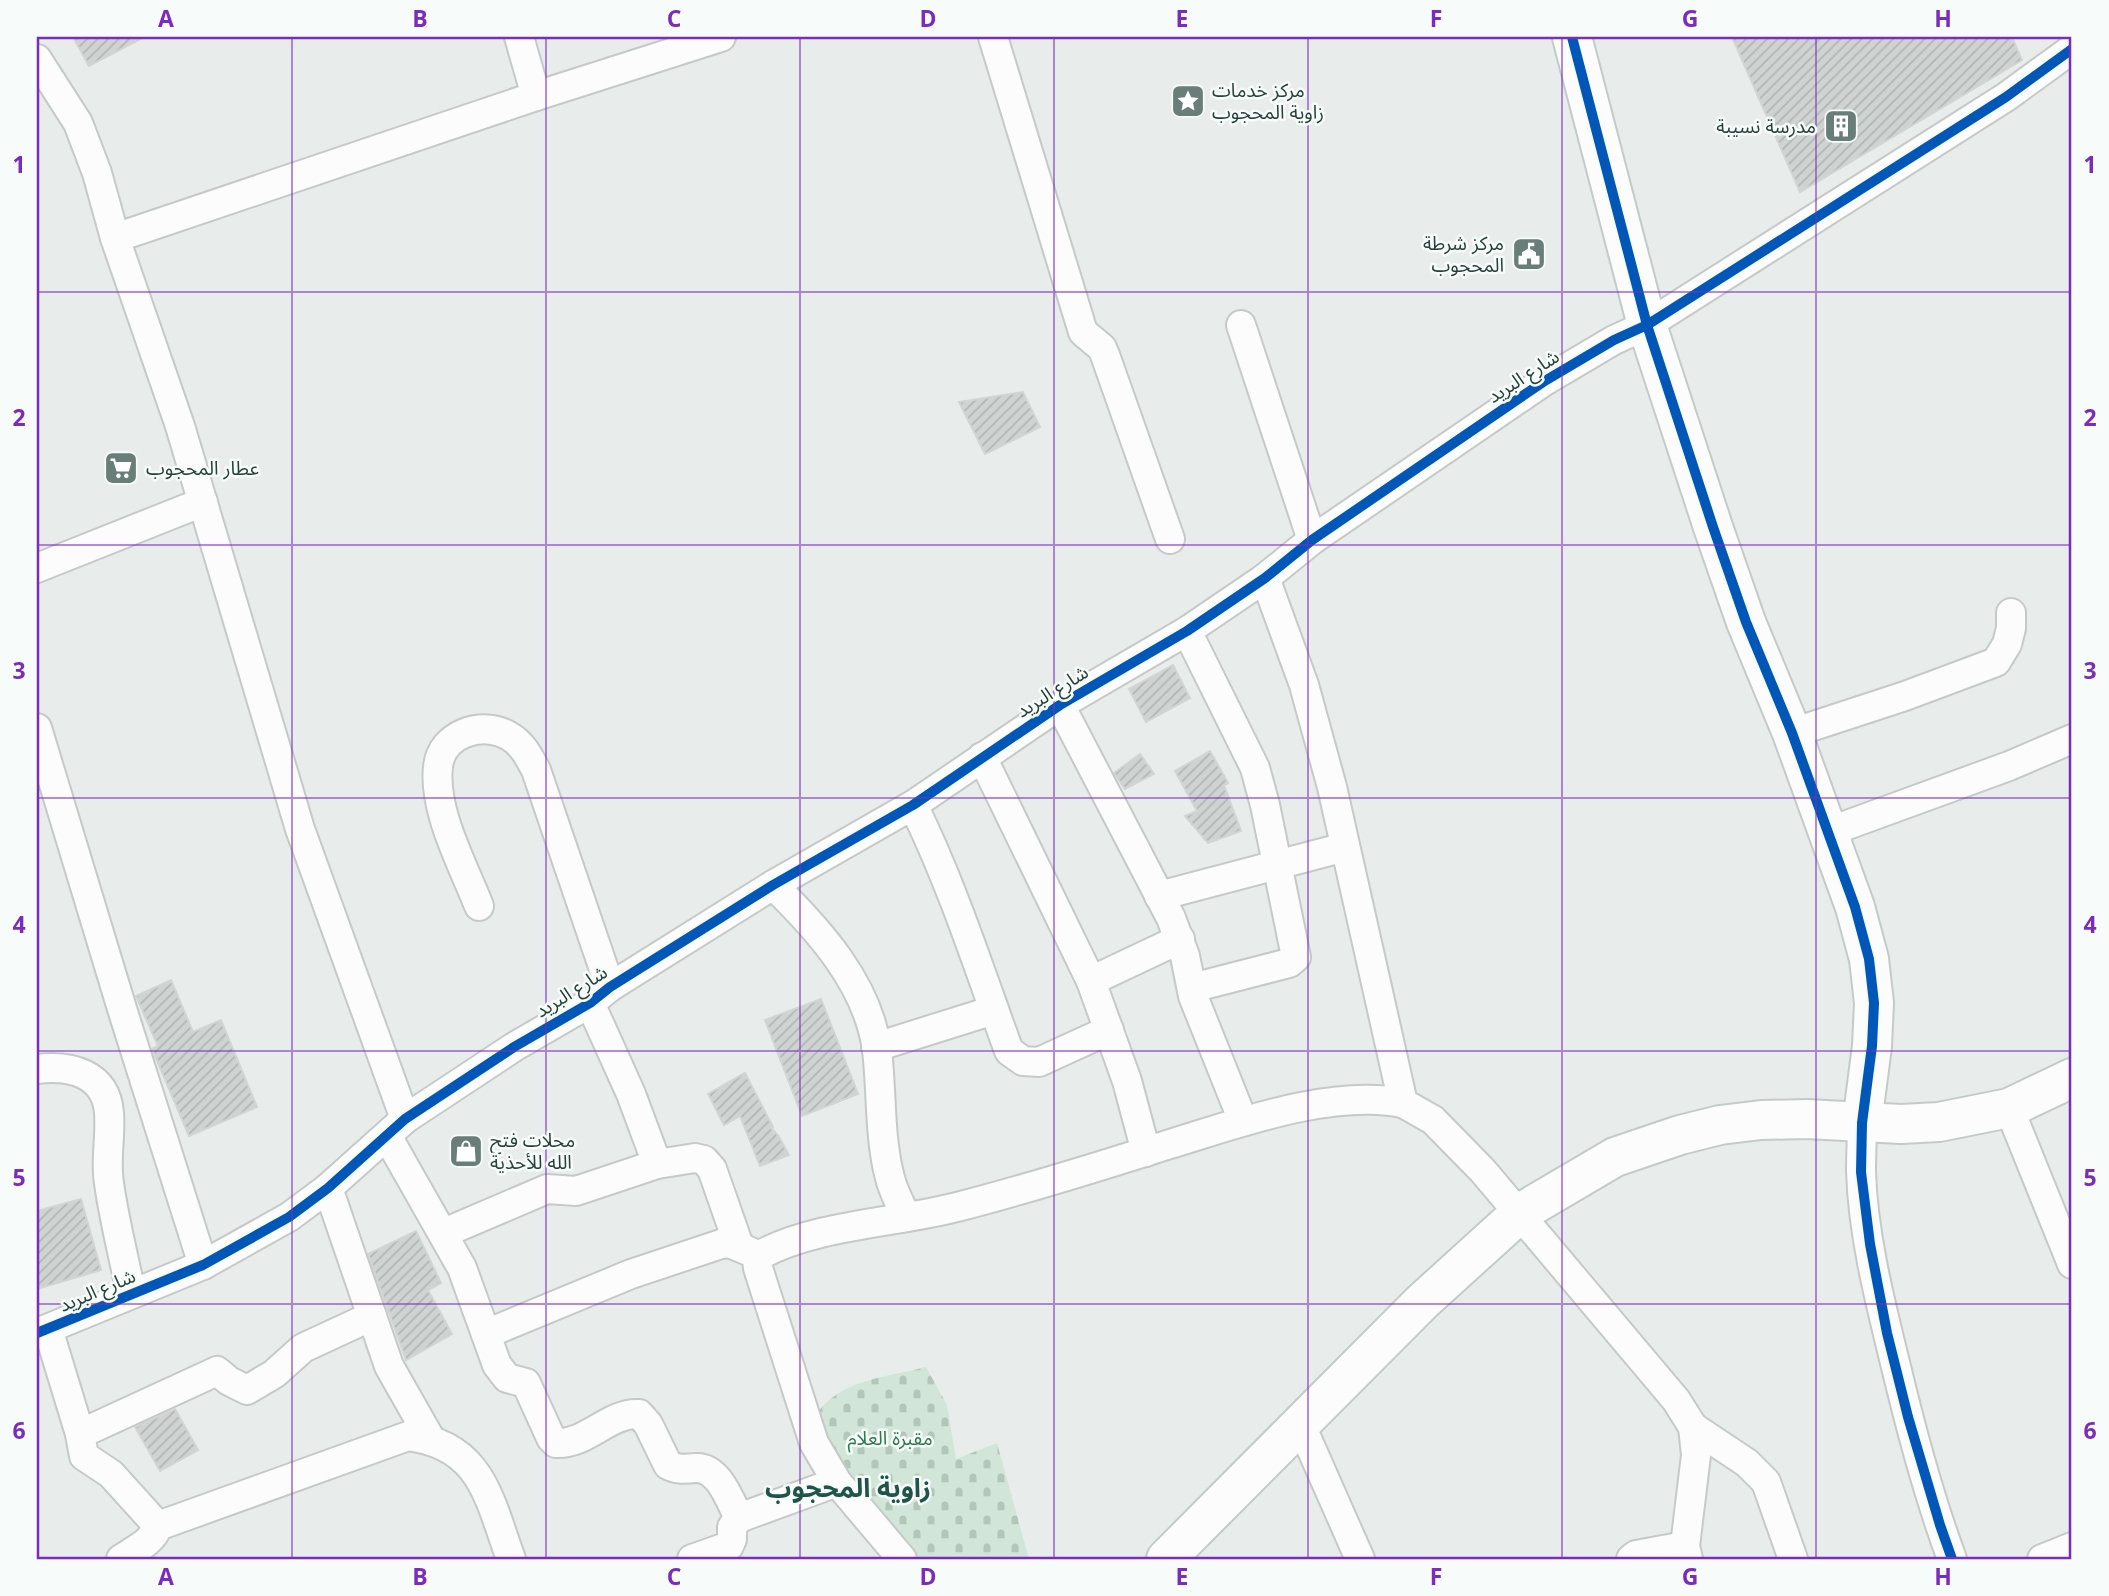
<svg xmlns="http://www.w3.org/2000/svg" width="2109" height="1596" viewBox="0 0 2109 1596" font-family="'Open Sans','Noto Sans Arabic',sans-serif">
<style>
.cemetery{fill:url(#cemetery-stones)}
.building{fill:url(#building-hatch);stroke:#d1d6d4;stroke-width:2}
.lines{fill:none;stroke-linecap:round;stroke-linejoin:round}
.street-casing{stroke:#c5cac8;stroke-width:32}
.secondary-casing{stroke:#c3cbc8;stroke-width:42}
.street{stroke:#fcfcfc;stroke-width:28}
.secondary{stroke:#fcfcfc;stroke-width:38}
.cycleway-casing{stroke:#f7fbf9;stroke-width:15}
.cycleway{stroke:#0057b8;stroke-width:10}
.grid{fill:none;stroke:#7b2cbf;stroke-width:2;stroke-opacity:0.55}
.labels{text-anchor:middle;stroke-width:5;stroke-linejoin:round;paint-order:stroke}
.poi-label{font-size:19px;fill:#24423a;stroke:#f7fbf9;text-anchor:start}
.street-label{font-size:19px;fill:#24423a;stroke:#f7fbf9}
.park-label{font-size:19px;fill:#2d7a4b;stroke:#f7fbf9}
.district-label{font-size:26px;font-weight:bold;fill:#1f5548;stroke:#f7fbf9}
.neatline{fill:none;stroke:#7b2cbf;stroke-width:2.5}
.grid-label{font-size:23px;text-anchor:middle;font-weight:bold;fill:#7b2cbf}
</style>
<defs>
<pattern id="cemetery-stones" width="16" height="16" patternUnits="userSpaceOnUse" patternTransform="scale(1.75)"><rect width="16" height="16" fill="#d1e6d8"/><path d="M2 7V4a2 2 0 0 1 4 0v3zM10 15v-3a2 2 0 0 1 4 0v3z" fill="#b3c6ba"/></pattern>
<pattern id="building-hatch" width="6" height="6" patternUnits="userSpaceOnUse" patternTransform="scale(1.75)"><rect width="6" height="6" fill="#cfd4d2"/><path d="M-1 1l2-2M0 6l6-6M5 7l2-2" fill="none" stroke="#b2b7b5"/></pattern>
</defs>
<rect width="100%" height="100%" fill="#e8edeb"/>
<path class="cemetery" d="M926 1367 947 1405 956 1459 997 1443 1029 1559H922L848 1488 815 1417C837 1379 889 1377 926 1367Z"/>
<g class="building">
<polygon points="73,37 144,37 89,66"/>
<polygon points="1732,37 2012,37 2022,60 1800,192"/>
<polygon points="1023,392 1040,427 985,454 959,402"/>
<polygon points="1173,665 1190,698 1146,722 1129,689"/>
<polygon points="1210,751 1228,783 1224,785 1241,831 1208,843 1185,816 1197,811 1175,771"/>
<polygon points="1140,754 1154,774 1125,789 1114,773"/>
<polygon points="171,980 193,1032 221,1020 257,1107 189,1136 152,1049 158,1046 136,996"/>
<polygon points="821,999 858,1094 802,1116 765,1020"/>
<polygon points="745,1073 773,1127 771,1128 778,1135 789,1155 760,1166 740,1116 724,1125 708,1094"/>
<polygon points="81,1199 101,1270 37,1289 37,1211"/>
<polygon points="416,1231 441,1283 428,1290 452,1334 406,1360 368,1254"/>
<polygon points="175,1409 198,1450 160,1471 135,1427"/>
</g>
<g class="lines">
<g class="street-casing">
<g id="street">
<polyline points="519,37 536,96"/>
<polyline points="993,37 1083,332 1102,348 1105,355 1170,539"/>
<polyline points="37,59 78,123 97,173 115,238 180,426 300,829 405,1119"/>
<polyline points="115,238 536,96 721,37"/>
<polyline points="1241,325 1312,540"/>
<polyline points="37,568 203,502"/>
<polyline points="1265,578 1304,685 1332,787 1403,1103 1433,1120 1483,1171 1676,1400 1693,1427 1696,1455 1685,1546 1688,1559"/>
<polyline points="1187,631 1255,768 1265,805 1296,957 1289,963 1192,988"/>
<polyline points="1060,705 1171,918 1185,956 1193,996 1243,1121"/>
<polyline points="37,728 123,1012 203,1265"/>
<polyline points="1792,733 1905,696 1996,662 2007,644 2011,628 2011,613"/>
<polyline points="982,757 1091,981 1127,1081 1146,1152"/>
<path d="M913 805C952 884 979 969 1009 1051L1023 1061 1039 1062 1109 1030"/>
<polyline points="1828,832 2009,766 2072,739"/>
<path d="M773 885C819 930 868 984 877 1050 882 1092 879 1137 890 1178 893 1191 901 1205 906 1217"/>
<polyline points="1159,896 1345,847"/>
<path d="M479 906C463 865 433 811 438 767 441 734 482 720 509 736 522 743 529 757 536 770L610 987"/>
<polyline points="1091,981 1180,939"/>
<polyline points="590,1003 631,1094 657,1164 695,1158 704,1160 712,1169 739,1246"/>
<polyline points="876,1047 994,1010"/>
<path d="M37 1069C70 1065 106 1073 109 1113 111 1137 105 1159 109 1183 114 1220 124 1257 131 1294"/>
<polyline points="2009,1108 2072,1264"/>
<path d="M1862 1123C1862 1138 1861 1155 1861 1171 1863 1239 1882 1309 1898 1375 1913 1437 1930 1500 1952 1559"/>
<path d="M387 1136 462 1268 497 1365 507 1378 526 1383 551 1438 556 1443C586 1445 610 1412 639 1414L648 1424 668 1465C677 1470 686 1469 696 1468 719 1467 730 1501 739 1518"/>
<polyline points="328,1188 389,1366 431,1440"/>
<polyline points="444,1233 547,1189 576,1191 657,1164"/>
<path d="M48 1329 80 1434 84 1456 111 1474 158 1526C153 1542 134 1550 121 1559"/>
<polyline points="37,1333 203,1265 289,1217 328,1188 405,1119 514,1047 590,1003 610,987 773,885 913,805 1060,705 1187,631 1265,578 1312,540 1543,382 1614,340 1647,325 2006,97 2072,49"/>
<polyline points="486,1334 631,1274 721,1244 729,1243 751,1252"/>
<polyline points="1300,1423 1360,1559"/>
<polyline points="1693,1427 1747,1463 1766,1482 1793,1559"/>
<polyline points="80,1434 217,1371 229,1381 247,1390 274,1374 303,1348 372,1316"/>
<path d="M158 1526 408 1436C482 1445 489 1499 511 1559"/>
<polyline points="692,1559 729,1546 732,1539 732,1527 739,1518 837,1482"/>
<path d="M902 1559 837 1482 814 1443 758 1268 757 1260 760 1255C817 1224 898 1223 961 1206 1031 1188 1101 1166 1170 1144 1239 1123 1331 1089 1403 1103"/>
<polyline points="1631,1559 1636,1555 1685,1546"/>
<polyline points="2042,1559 2072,1547"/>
</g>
</g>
<g class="secondary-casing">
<g id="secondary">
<polyline points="1572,37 1647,325 1713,527 1746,622 1792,733 1855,907 1869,959 1874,1003 1872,1046 1862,1123"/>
<polyline points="1166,1559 1422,1302 1520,1213 1615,1157 1680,1135 1720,1125 1761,1120 1807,1119 1901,1124 1939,1122 2009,1108 2072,1078"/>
</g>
</g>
<use href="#street" class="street"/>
<use href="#secondary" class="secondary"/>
<g class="cycleway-casing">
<g id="cycleway">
<polyline points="1572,37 1647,325 1713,527 1746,622 1792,733 1855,907 1869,959 1874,1003 1872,1046 1862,1123 1861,1172 1870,1244 1887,1333 1908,1417 1940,1525 1952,1559"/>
<polyline points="37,1333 203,1265 289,1217 328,1188 405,1119 514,1047 590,1003 610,987 773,885 913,805 1060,705 1187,631 1265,578 1312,540 1543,382 1614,340 1647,325 2006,97 2072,49"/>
</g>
</g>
<use href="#cycleway" class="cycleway"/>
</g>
<path class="grid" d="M292 37V1559M546 37V1559M800 37V1559M1054 37V1559M1308 37V1559M1562 37V1559M1816 37V1559M37 292H2072M37 545H2072M37 798H2072M37 1051H2072M37 1304H2072"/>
<defs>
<g id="sight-square" transform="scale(1.75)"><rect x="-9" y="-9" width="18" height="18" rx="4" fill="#697e78" stroke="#f7fbf9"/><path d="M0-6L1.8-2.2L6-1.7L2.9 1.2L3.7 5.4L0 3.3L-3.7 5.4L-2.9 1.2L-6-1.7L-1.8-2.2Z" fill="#fff"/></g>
<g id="building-square" transform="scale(1.75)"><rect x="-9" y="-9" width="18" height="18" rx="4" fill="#697e78" stroke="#f7fbf9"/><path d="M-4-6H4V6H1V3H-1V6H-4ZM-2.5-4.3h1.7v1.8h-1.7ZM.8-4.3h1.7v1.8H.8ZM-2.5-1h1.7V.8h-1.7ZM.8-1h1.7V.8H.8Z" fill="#fff"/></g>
<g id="civic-square" transform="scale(1.75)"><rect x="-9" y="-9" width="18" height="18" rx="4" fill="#697e78" stroke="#f7fbf9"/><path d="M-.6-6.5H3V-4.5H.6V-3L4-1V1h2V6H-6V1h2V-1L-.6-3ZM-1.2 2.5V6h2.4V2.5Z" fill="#fff"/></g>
<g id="supermarket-square" transform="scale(1.75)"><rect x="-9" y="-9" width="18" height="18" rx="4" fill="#697e78" stroke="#f7fbf9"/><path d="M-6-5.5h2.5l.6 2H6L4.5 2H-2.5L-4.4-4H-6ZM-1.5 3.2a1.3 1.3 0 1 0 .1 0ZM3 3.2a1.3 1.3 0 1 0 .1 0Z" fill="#fff"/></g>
<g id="shop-square" transform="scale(1.75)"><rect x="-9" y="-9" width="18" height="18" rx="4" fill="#697e78" stroke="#f7fbf9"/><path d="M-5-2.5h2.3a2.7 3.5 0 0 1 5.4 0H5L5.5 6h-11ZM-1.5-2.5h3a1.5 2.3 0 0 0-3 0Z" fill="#fff"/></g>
</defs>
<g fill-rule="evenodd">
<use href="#sight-square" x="1188" y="101"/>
<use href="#building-square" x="1841" y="126"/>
<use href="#civic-square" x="1529" y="254"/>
<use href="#supermarket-square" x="121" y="468"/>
<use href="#shop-square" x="466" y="1151"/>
</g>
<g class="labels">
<g class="poi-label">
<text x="1212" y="97">مركز خدمات<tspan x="1212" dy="22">زاوية المحجوب</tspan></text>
<text x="1816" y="133" text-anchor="end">مدرسة نسيبة</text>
<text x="1504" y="250" text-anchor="end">مركز شرطة<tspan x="1504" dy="22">المحجوب</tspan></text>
<text x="146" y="475">عطار المحجوب</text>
<text x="490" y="1147">محلات فتح<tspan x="490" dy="22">الله للأحذية</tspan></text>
</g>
<g class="street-label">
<text transform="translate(1523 376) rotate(-33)" y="7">شارع البريد</text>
<text transform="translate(1052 691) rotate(-32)" y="7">شارع البريد</text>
<text transform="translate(571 991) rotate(-32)" y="7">شارع البريد</text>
<text transform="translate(97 1290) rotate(-23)" y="7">شارع البريد</text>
</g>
<g class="park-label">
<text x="890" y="1445">مقبرة العلام</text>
</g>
<g class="district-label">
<text x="848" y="1497">زاوية المحجوب</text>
</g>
</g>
<rect width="2109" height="1596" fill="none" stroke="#f7fbf9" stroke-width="77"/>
<rect x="38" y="38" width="2032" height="1520" class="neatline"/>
<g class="grid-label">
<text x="166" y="27">A</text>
<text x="420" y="27">B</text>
<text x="674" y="27">C</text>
<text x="928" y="27">D</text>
<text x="1182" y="27">E</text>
<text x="1436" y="27">F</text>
<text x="1690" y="27">G</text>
<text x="1943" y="27">H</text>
<text x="19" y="173">1</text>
<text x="2090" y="173">1</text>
<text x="19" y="426">2</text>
<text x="2090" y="426">2</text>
<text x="19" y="679">3</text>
<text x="2090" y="679">3</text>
<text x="19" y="933">4</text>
<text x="2090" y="933">4</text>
<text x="19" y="1186">5</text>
<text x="2090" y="1186">5</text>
<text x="19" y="1439">6</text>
<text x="2090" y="1439">6</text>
<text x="166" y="1585">A</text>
<text x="420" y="1585">B</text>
<text x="674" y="1585">C</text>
<text x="928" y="1585">D</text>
<text x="1182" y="1585">E</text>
<text x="1436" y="1585">F</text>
<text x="1690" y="1585">G</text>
<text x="1943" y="1585">H</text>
</g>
</svg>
